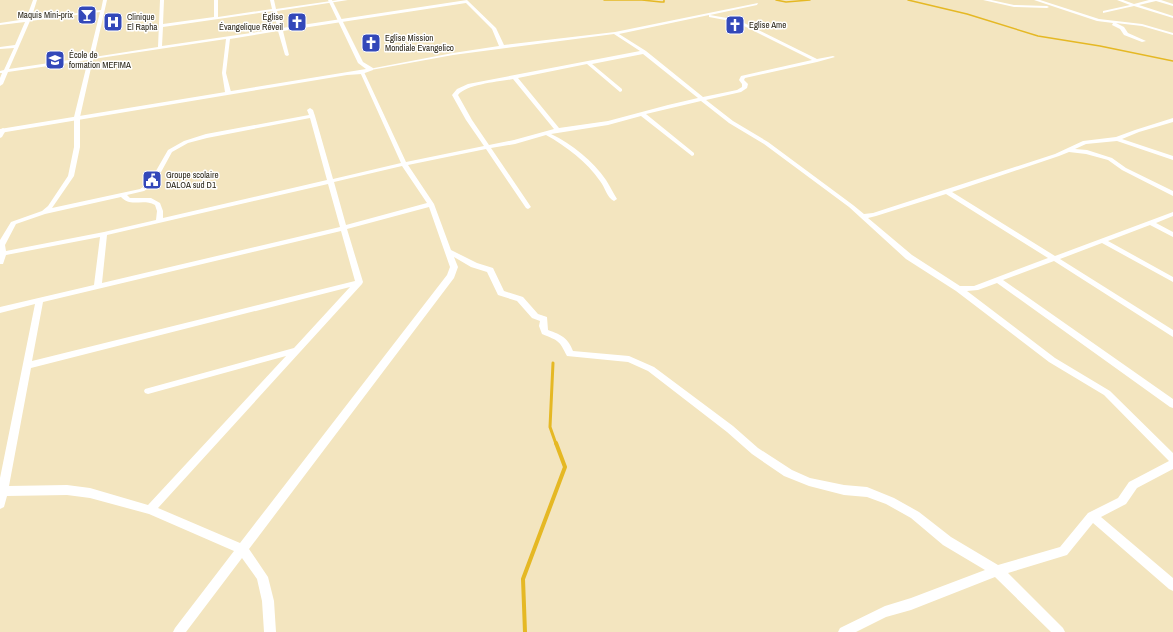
<svg xmlns="http://www.w3.org/2000/svg" width="1173" height="632" viewBox="0 0 1173 632" font-family="'Archivo Narrow',sans-serif">
<style>
.lines{fill:none;stroke-linecap:round;stroke-linejoin:round}
.stream-far2{stroke:#e5b824;stroke-width:1.5}
.stream-far1{stroke:#e5b824;stroke-width:3}
.stream{stroke:#e5b824;stroke-width:4}
.minor{fill:#fff;fill-rule:evenodd}
.tertiary{fill:#fff;fill-rule:evenodd}
.labels{text-anchor:middle;stroke-width:3;stroke-linejoin:round;paint-order:stroke}
.far-poi-label{font-size:9px;fill:#282315;stroke:#fff;text-anchor:start}
</style>
<rect width="100%" height="100%" fill="#f3e5bf"/>
<g class="lines">
<g class="stream-far2">
<polyline points="604,0 642,0 661,2 664,2 664,0"/>
<polyline points="776,0 786,2 810,0"/>
<polyline points="908,0 967,14 1038,36 1100,46 1173,61"/>
</g>
<polyline class="stream-far1" points="553,363 550,427 556,444"/>
<polyline class="stream" points="525,632 523,579 565,467 556,443"/>
<g class="minor">
<path d="M33 0H37L31 19 101 10 103 0H107L94 57 158 47 160 0H164L163 24 214 17V0H218V17L272 9 270 0H274L276 9 338 0H348L277 11 282 28 467 0 496 28 504 45 615 32 758 3 757 5 710 15 738 20 817 59 833 56 835 57 817 62 745 78 744 80 748 84 747 88 741 92 706 100 733 121 768 142 853 205 864 214 873 213 1055 154 1083 141 1116 137 1135 130 1173 118V122L1139 132 1122 139 1173 156V160L1117 141 1086 144 1075 149 1087 150 1112 158 1126 168 1173 191V196L1122 170 1108 160 1086 154 1069 152 1059 156 952 192 1055 256 1173 212V216L1156 223 1173 232V237L1150 225 1108 241 1173 277V282L1102 243 1060 259 1173 330V337L1054 261 1003 280 1173 399V408L1170 407 997 283 978 290 967 291 1055 358 1110 391 1173 453V469L1137 488 1126 504 1101 517 1173 578V591L1169 589 1093 523 1067 555 1008 573 1063 628 1065 632H1051L995 577 911 610 886 617 856 632H838L840 628 885 606 911 598 985 570 943 545 911 518 886 504 867 497 844 495 809 486 784 476 752 454 727 432 648 371 628 362 567 356C559 340 559 341 542 334L539 326 540 321 532 318 517 301 498 295 487 272 471 267 454 257 458 267 454 278 249 549 268 577 274 601 276 632H264L262 601 257 579 242 558 186 632H173L175 628 234 551 149 514 90 498 67 495 7 496 4 507 0 509V478L35 304 0 313V307L94 285 100 237 6 255 3 264H0V240L11 222 42 211 48 206 68 176 74 147V117L88 60 8 72 3 84 0 86V78L2 73H0V71L4 70 14 48 0 49V47L15 45 25 22 0 25V23L26 19ZM466 3 492 29 499 46 453 53 369 69 371 70 453 55 614 34 640 51 468 84 457 89 452 95 466 120 484 146 406 162 364 72 360 71V72L401 163 333 179 315 116 313 110 310 108 307 110 309 115 206 134 184 141 168 150 149 183 140 189 52 208 74 176 80 147V117L93 59 226 39 222 73 225 92 228 94 231 92 226 73 230 39 278 31 285 55 287 56 289 55 283 31ZM273 11 278 29 162 46 163 27ZM100 12 89 57 9 69 30 21ZM709 15V17L736 22 812 60 741 76 739 80 742 84V87L737 90 703 97 646 51 619 34ZM643 54 698 98 668 105 608 121 559 128 518 78 587 64 620 92 622 91V89L592 64ZM513 79 554 129 514 140 489 145 472 120 458 95C467 84 498 82 513 79ZM701 101 729 123 764 144 849 207 906 259 956 291 1049 362 1104 395 1169 461 1129 482 1118 498 1088 513 1060 547 998 565 951 537 919 512 894 498 867 487 844 485 810 478 792 470 758 448 733 426 654 367 629 356 573 351C568 338 562 335 548 330L547 317 538 314 523 297 504 291 493 268 477 263 451 250 434 204 408 165 486 149 526 208 528 209 531 207 491 148 515 144 546 135C566 146 587 162 600 181 605 187 607 198 614 201L617 199C613 193 610 186 606 180 593 161 572 144 551 134L608 125 641 116 692 156 694 155V153L646 114ZM310 118 327 180 163 218V211L160 203 151 198H130L127 195 144 191 154 185 172 152 188 143 207 138ZM402 166 427 203 346 225 334 182ZM328 184 340 227 102 283 107 235ZM946 194 1048 258 974 286H960L912 255 868 218 876 216ZM121 197C131 208 142 198 155 205L157 211 156 220 104 232 6 251 5 245 16 224 45 214ZM429 207 450 267 447 275 240 543 158 508 362 284 363 282 347 229ZM341 231 355 281 32 361 43 302ZM350 287 294 348 145 389 144 391 145 393 148 394 286 356 148 505 90 488 67 485 9 486 31 368Z"/>
<polygon points="983,0 991,0 1014,5 1047,6 1049,7 1047,8 1014,7"/>
<polygon points="1034,0 1040,0 1099,19 1142,24 1173,33 1173,35 1142,26 1116,23 1124,27 1128,33 1146,41 1142,42 1124,35 1120,29 1112,25 1113,23 1097,21"/>
<polygon points="1117,0 1123,0 1134,4 1149,0 1161,0 1173,4 1173,6 1156,1 1139,5 1173,16 1173,18 1134,6 1103,13 1103,11 1130,5"/>
<polygon points="3,128 6,130 2,137 0,138 0,130"/>
</g>
<polygon class="tertiary" points="328,0 332,0 363,62 373,68 373,70 362,74 347,75 0,133 0,129 366,69 358,63"/>
</g>
<defs>
<g id="bar-square" transform="scale(1)"><rect x="-9" y="-9" width="18" height="18" rx="4" fill="#3348b9" stroke="#fff"/><path d="M-6-5H6L.8 .8V4.5H3.5V6h-7V4.5H-.8V.8Z" fill="#fff"/></g>
<g id="hospital-square" transform="scale(1)"><rect x="-9" y="-9" width="18" height="18" rx="4" fill="#3348b9" stroke="#fff"/><path d="M-5-5h3v3.5h4V-5h3V5h-3V1.5h-4V5h-3Z" fill="#fff"/></g>
<g id="church-square" transform="scale(1)"><rect x="-9" y="-9" width="18" height="18" rx="4" fill="#3348b9" stroke="#fff"/><path d="M-1.2-6h2.4v3.5h3.3v2.4h-3.3V6h-2.4V-.1h-3.3v-2.4h3.3Z" fill="#fff"/></g>
<g id="school-square" transform="scale(1)"><rect x="-9" y="-9" width="18" height="18" rx="4" fill="#3348b9" stroke="#fff"/><path d="M0-5L7-2L0 1L-7-2ZM-4 1L0 2.5L4 1V4Q0 6-4 4Z" fill="#fff"/></g>
<g id="civic-square" transform="scale(1)"><rect x="-9" y="-9" width="18" height="18" rx="4" fill="#3348b9" stroke="#fff"/><path d="M-.6-6.5H3V-4.5H.6V-3L4-1V1h2V6H-6V1h2V-1L-.6-3ZM-1.2 2.5V6h2.4V2.5Z" fill="#fff"/></g>
</defs>
<g fill-rule="evenodd">
<use href="#bar-square" x="87" y="15"/>
<use href="#hospital-square" x="113" y="22"/>
<use href="#church-square" x="297" y="22"/>
<use href="#church-square" x="735" y="25"/>
<use href="#church-square" x="371" y="43"/>
<use href="#school-square" x="55" y="60"/>
<use href="#civic-square" x="152" y="180"/>
</g>
<g class="labels">
<g class="far-poi-label">
<text x="73" y="18" text-anchor="end">Maquis Mini-prix</text>
<text x="127" y="20">Clinique<tspan x="127" dy="10">El Rapha</tspan></text>
<text x="283" y="20" text-anchor="end">Église<tspan x="283" dy="10">Évangelique Réveil</tspan></text>
<text x="749" y="28">Eglise Ame</text>
<text x="385" y="41">Eglise Mission<tspan x="385" dy="10">Mondiale Evangelico</tspan></text>
<text x="69" y="58">École de<tspan x="69" dy="10">formation MEFIMA</tspan></text>
<text x="166" y="178">Groupe scolaire<tspan x="166" dy="10">DALOA sud D1</tspan></text>
</g>
</g>
</svg>
